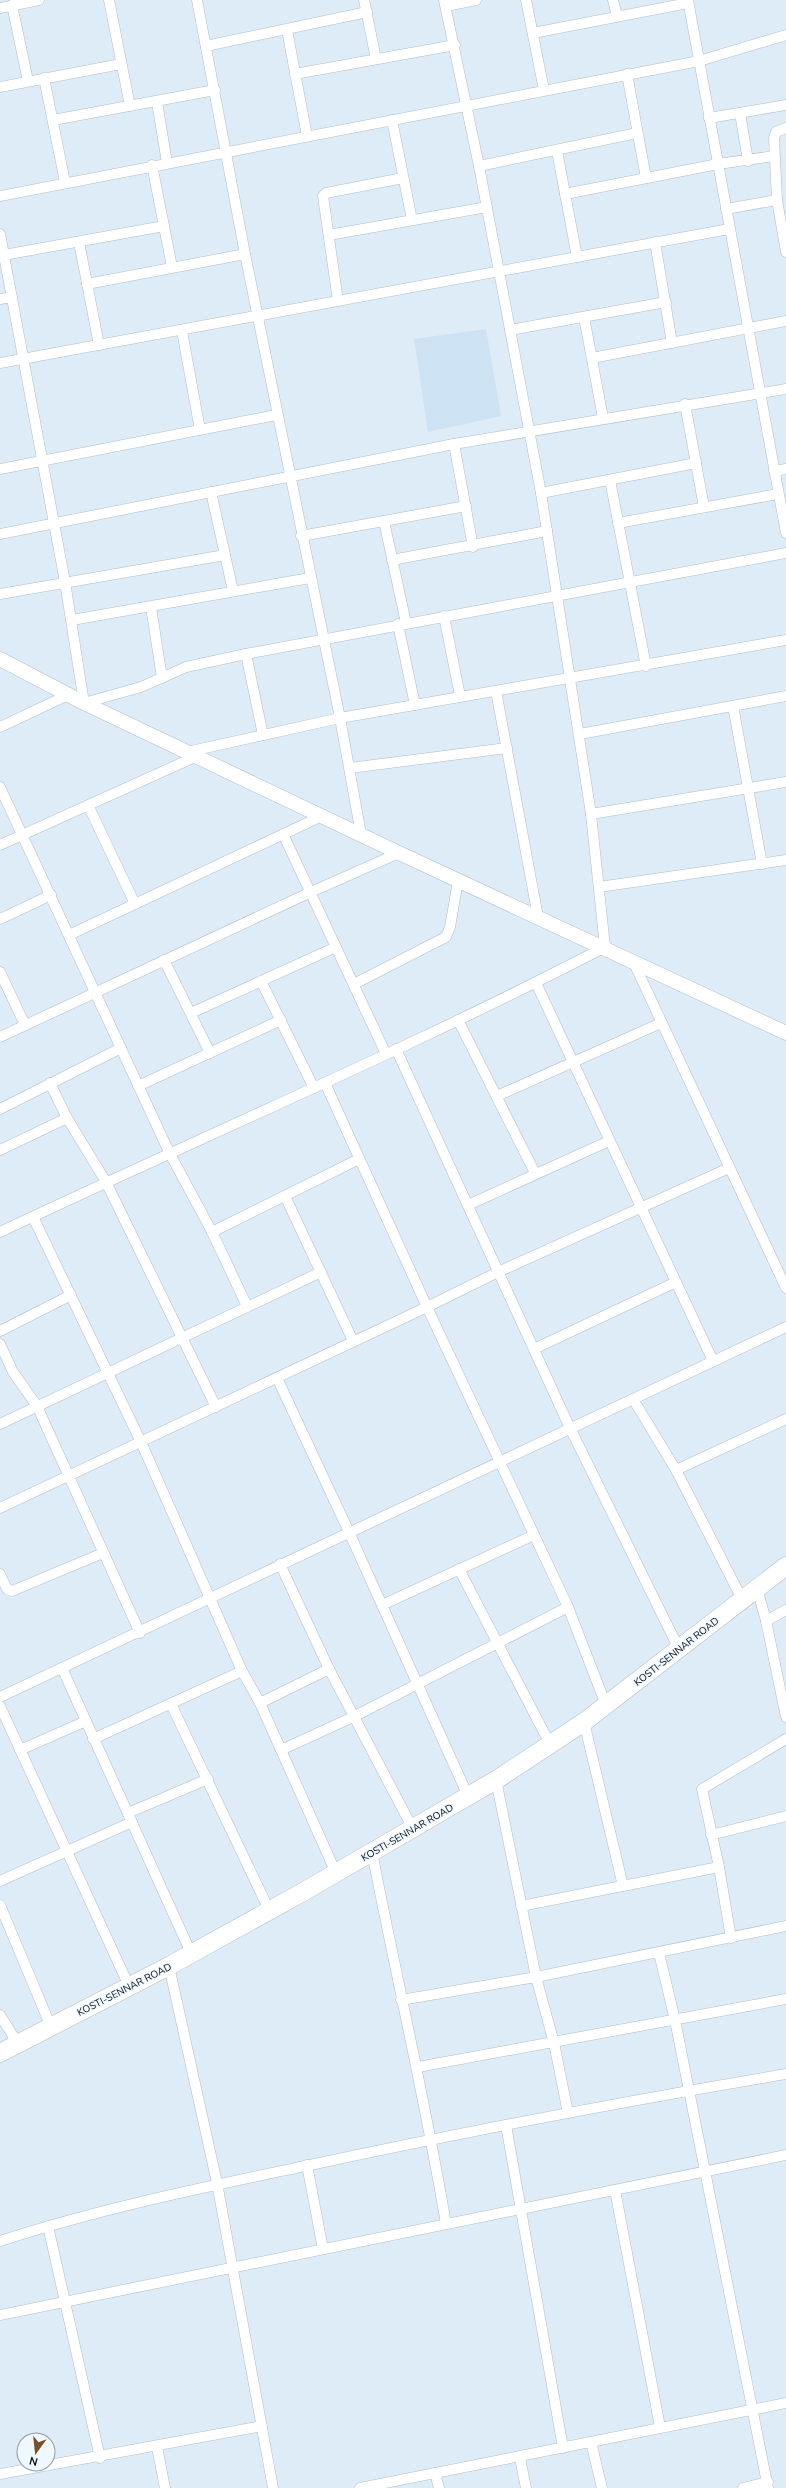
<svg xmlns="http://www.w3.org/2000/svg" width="786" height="2488" viewBox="0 0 786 2488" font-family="'Nunito Sans',sans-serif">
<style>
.built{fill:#cde2f2}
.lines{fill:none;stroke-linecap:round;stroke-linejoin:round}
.street-casing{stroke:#b1bec9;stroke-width:11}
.secondary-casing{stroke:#b1bec9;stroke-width:15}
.highway-casing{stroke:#b1bec9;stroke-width:19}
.street{stroke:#fff;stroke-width:10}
.secondary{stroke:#fff;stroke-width:14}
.highway{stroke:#fff;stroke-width:18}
.labels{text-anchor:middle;stroke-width:3;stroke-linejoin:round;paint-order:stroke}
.street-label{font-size:10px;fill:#0a0f13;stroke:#f0f8ff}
</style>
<rect width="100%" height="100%" fill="#deecf7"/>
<polygon class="built" points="486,329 501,416 428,432 414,339"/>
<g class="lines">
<g class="street-casing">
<g id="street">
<polyline points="109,0 130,106"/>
<polyline points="197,0 245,254 340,718 361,834"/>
<polyline points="364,0 376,59"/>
<polyline points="526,0 544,90"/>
<polyline points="613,0 617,16"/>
<polyline points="688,0 786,533"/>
<polyline points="12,5 28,81"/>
<polyline points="446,6 476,0"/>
<polyline points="0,8 39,0"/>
<polyline points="287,30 307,136"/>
<polyline points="533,33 688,3"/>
<polyline points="206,46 367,12"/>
<polyline points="295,74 455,45"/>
<polyline points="627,74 646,178"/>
<polyline points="44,78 65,182"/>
<polyline points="0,87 121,64"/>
<polyline points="157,102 167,163"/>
<polyline points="740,113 748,161"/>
<polyline points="709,118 786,105"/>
<polyline points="53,120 215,90"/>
<polyline points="392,120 412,220"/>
<polyline points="786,128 776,132 774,138 777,200 786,252"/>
<polyline points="557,151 577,257"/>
<polyline points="152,165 172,267"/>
<polyline points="479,166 637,133"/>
<polyline points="565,194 718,164 774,156"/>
<polyline points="0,196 699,61 786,35"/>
<polyline points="726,209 777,200"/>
<polyline points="0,234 65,582 84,703 141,687 186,667 246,654 786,553"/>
<polyline points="329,235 487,207"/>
<polyline points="79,242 99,345"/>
<polyline points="655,242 672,343"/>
<polyline points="4,255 164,226"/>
<polyline points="87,284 245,254"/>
<polyline points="0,299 12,297"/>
<polyline points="338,301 323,196 326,193 403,178"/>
<polyline points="584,317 603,418"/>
<polyline points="510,330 666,302"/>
<polyline points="182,331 200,430"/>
<polyline points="592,358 786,321"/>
<polyline points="0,363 729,229"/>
<polyline points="685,404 704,507"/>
<polyline points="454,444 473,547"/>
<polyline points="0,469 276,415"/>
<polyline points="774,471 786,469"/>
<polyline points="610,480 646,666"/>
<polyline points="211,492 233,591"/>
<polyline points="541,493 696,463"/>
<polyline points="384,521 406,623"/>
<polyline points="618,523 778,494"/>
<polyline points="0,534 454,444 786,389"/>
<polyline points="301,536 466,506"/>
<polyline points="392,560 547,531"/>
<polyline points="0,594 225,555"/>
<polyline points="151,607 162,678"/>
<polyline points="444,616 460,696"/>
<polyline points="72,620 310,578"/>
<polyline points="398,624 415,705"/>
<polyline points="246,654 263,735"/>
<polyline points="496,691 538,917"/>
<polyline points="733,706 762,864"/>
<polyline points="0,727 68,695"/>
<polyline points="580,734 786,696"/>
<polyline points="187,752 340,718 786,640"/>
<polyline points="350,768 507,748"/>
<polyline points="0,787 169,1152 212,1232 247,1306"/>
<polyline points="88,805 135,904"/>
<polyline points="591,814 786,782"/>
<polyline points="283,834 386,1054"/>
<polyline points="0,845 197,756"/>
<polyline points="599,887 786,860"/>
<polyline points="0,919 51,895"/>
<polyline points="69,935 324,815"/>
<polyline points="164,960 210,1053"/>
<polyline points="633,961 786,1288"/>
<polyline points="0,972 25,1025"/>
<polyline points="261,981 314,1088"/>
<polyline points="536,983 713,1361"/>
<polyline points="354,984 446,937 450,927 458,881"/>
<polyline points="191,1013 336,947"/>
<polyline points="458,1020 535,1173"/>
<polyline points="0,1037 311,892 399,853"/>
<polyline points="396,1049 570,1428 679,1649"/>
<polyline points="50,1083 67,1118 106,1182 216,1407"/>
<polyline points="325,1083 427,1307 568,1607 606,1705"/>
<polyline points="138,1086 281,1020"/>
<polyline points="497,1096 661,1023"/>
<polyline points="0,1109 121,1048"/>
<polyline points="0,1150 67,1118"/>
<polyline points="285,1196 353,1341"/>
<polyline points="468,1205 609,1141"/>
<polyline points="33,1217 141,1442 242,1671 260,1703 336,1873"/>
<path d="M0 1232C201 1137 407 1050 605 947L591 814 541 493 479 166 444 0"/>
<polyline points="212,1232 359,1159"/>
<polyline points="0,1331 71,1295"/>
<polyline points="0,1344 13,1372 37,1406 140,1633"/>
<polyline points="534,1349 676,1282"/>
<polyline points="277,1378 349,1532 468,1796"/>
<polyline points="633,1399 676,1470 742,1599"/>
<polyline points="0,1424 321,1272"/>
<polyline points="676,1470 786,1419"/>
<polyline points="0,1508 427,1307 498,1272 729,1168"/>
<polyline points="280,1564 329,1669 413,1829"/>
<polyline points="459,1569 550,1744"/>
<polyline points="0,1574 7,1589 12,1591 103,1553"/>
<polyline points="757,1588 766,1621 786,1717"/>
<polyline points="382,1605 534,1535"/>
<polyline points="766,1621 786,1610"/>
<polyline points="62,1668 191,1953"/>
<polyline points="0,1697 786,1327"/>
<polyline points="260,1703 329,1669"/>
<polyline points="171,1704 269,1910"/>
<polyline points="0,1706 129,1986"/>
<polyline points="584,1722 623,1886"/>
<polyline points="93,1739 242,1671"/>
<polyline points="20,1750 86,1721"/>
<polyline points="281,1750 353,1717 568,1607"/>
<polyline points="496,1780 536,1977 554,2043 568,2113"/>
<polyline points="128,1813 208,1779"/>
<polyline points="711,1835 786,1816"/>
<path d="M372 1852C396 1976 425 2099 446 2224"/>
<polyline points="719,1867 702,1789 786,1739"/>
<polyline points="0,1881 132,1822"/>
<polyline points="0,1905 51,2027"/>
<polyline points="521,1906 719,1867 731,1938"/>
<polyline points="659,1953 675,2020 768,2488"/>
<polyline points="169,1966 217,2183 273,2488"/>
<polyline points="401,2000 536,1977 786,1926"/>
<polyline points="0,2015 18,2044"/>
<polyline points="418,2067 786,1999"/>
<polyline points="506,2125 563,2448"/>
<polyline points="307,2165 323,2249"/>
<polyline points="615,2190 660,2427"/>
<polyline points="48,2226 100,2458"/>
<path d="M0 2241C101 2208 206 2187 310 2165 468 2131 627 2101 786 2074"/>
<polyline points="0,2315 786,2155"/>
<polyline points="591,2442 602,2488"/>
<polyline points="157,2447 165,2488"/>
<polyline points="520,2458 526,2488"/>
<polyline points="435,2473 439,2488"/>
<polyline points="0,2474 262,2426"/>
<polyline points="360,2488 786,2403"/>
<polyline points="743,2488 768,2482"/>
</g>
</g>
<g class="secondary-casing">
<polyline id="secondary" points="0,659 84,703 399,853 786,1033"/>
</g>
<g class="highway-casing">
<polyline id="highway" points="0,2053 169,1966 303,1892 496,1780 584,1722 786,1566"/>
</g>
<use href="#street" class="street"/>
<use href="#secondary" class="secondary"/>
<use href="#highway" class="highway"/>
</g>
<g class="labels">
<g class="street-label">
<text transform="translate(676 1651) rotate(-38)" y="4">KOSTI-SENNAR ROAD</text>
<text transform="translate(407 1832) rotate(-30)" y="4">KOSTI-SENNAR ROAD</text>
<text transform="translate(124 1989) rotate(-27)" y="4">KOSTI-SENNAR ROAD</text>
</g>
</g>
<g transform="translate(36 2452) rotate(195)"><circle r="19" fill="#f0f8ff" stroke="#949ba1"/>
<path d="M0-3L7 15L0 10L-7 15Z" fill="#74512a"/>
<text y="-6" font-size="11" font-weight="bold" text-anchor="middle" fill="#0a0f13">N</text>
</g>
</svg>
